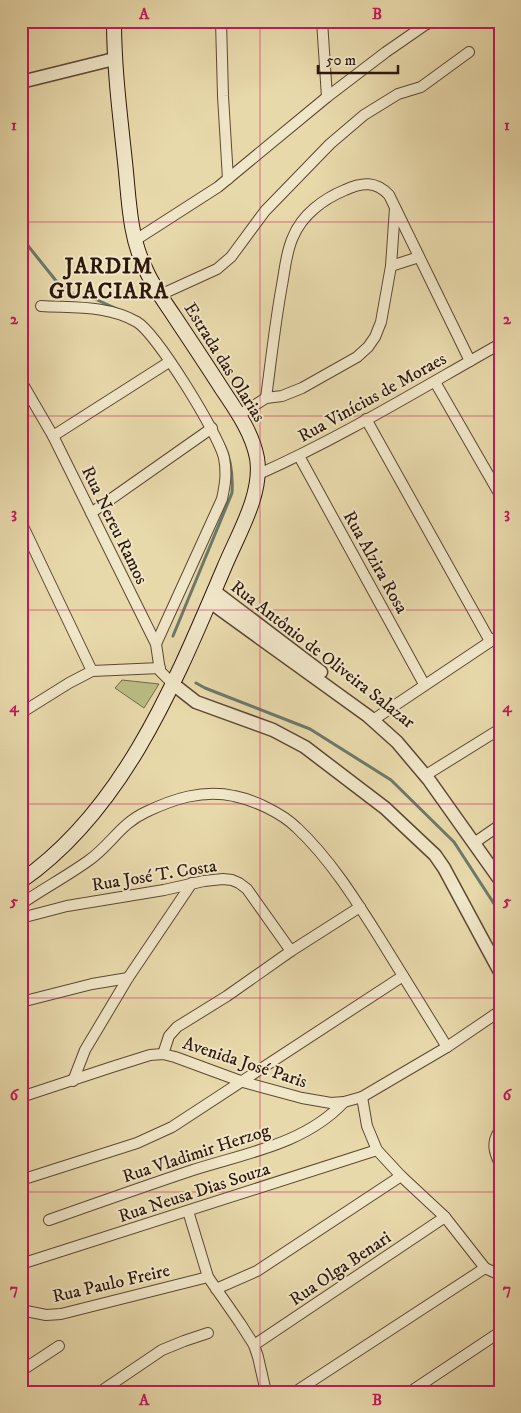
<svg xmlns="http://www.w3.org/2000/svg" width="521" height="1413" viewBox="0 0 521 1413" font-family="'IM FELL DW Pica',serif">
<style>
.green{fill:#bbbe86;stroke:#746a48}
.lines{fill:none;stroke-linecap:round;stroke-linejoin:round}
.stream{stroke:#6c796a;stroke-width:3}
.minor-casing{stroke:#5b4833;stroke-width:12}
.tertiary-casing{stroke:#5b4833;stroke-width:15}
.secondary-casing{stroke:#2c170b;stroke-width:16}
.minor{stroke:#f0e6c8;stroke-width:10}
.tertiary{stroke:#f0e6c8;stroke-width:12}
.secondary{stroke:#f0e6c8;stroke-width:14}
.grid{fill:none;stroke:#c2185b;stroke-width:1;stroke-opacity:0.55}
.labels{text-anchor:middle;stroke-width:4;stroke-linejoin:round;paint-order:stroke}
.street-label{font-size:18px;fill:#2c170b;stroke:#f0e6c8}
.district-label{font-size:22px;font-weight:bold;letter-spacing:1px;fill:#2c170b;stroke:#f0e6c8}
.neatline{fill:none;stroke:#c2185b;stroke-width:2}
.grid-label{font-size:16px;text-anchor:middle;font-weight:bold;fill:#c2185b}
</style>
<rect width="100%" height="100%" fill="#e8d9ab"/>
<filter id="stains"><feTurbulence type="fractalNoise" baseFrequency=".004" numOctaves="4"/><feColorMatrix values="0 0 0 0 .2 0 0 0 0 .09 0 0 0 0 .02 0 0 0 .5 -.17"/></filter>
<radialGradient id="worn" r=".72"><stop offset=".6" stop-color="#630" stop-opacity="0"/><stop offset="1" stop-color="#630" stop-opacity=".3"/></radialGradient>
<polygon class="green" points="122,680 159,684 144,708 115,688"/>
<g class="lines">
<g class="stream">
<polyline points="21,237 57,282 74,295 95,299 124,312"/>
<path d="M173 636 232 493C233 476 232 461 224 445"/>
<polyline points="196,683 205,688 310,729 391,780 454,842 500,913"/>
</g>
<g class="minor-casing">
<g id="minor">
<polyline points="221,21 223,96 228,179"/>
<polyline points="322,21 327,97"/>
<polyline points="134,241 218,187 327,97 386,52 425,25 434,21"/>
<polyline points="391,266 419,257"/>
<polyline points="160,295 217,269 231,257 265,211 330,144 364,115 398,94 421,87 469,52"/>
<path d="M41 306C73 308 108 305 137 322 157 334 219 435 224 458 227 473 225 485 222 499L156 644"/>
<polyline points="21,381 53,436 156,644 160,671 173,684"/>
<polyline points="435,382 500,495"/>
<path d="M266 398C271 361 275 323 282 285 285 269 286 252 293 237 302 215 323 199 345 190 362 182 376 181 389 195L470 361"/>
<polyline points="239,415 266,398 282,396 302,388 357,357 368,347 375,337 381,322 391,266 395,208"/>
<polyline points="366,419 490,641"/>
<polyline points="53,436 169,362"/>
<polyline points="299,456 424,684"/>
<path d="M259 474C342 437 420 389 500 344"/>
<polyline points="91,513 212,428"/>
<polyline points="21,522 92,671"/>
<polyline points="21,713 69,683 92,671 160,668"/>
<polyline points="373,720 500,635"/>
<polyline points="426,775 500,729"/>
<polyline points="474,843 500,825"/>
<path d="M21 904C43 889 67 876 88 861 111 845 120 824 146 812 173 799 203 789 234 796 254 800 282 813 297 828 330 859 355 899 379 937 402 974 424 1010 447 1047"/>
<polyline points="21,918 67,906 164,890 204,881 223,879 232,880 239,883 247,889 291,951"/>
<polyline points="21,1002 92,984 128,978"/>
<polyline points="163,1054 169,1036 177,1027 227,996 291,951 360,907"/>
<polyline points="73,1081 85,1050 128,978 192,883"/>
<polyline points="21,1097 112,1067 150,1055 163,1054 175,1057 243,1082 302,1098 331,1103 344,1102 362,1097 447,1047 500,1011"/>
<polyline points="362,1097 367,1126 377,1150 401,1176 445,1217 485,1268 500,1275"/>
<path d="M500 1130C491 1142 494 1152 500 1164"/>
<polyline points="21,1180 137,1143 172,1127 403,976"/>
<polyline points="188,1211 208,1277 240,1323 254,1345 258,1357 266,1392"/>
<path d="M49 1220C97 1203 145 1186 193 1170 246 1153 305 1144 344 1102"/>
<polyline points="21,1264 377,1150"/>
<polyline points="216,1289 257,1271 401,1176"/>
<polyline points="21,1310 46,1315 61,1314 208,1277"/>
<polyline points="254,1345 445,1217"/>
<polyline points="21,1371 59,1346"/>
<polyline points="100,1392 162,1350 184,1341 208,1333"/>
<polyline points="295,1392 485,1268"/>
<polyline points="410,1392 500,1332"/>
</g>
</g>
<g class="tertiary-casing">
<g id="tertiary">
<polyline points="21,82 114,59"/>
<polyline points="214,591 321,672"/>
<polyline points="210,602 368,716 397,742 429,780 500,880"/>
<polyline points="173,684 196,702 273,730 305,747 385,808 435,855 444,868 500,972"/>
</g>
</g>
<g class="secondary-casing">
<path id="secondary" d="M21 881C125 809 176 680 224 568 238 534 263 494 257 458 252 432 236 410 222 389 206 364 190 340 174 316 164 301 153 286 146 270 129 237 129 198 125 162 120 115 114 68 114 21"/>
</g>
<use href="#minor" class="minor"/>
<use href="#tertiary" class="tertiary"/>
<use href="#secondary" class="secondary"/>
</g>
<path class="grid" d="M260 21V1392M21 222H500M21 416H500M21 610H500M21 804H500M21 998H500M21 1192H500"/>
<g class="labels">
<g class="street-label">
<text transform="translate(225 362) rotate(58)" y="6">Estrada das Olarias</text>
<text transform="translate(372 397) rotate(-29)" y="6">Rua Vinícius de Moraes</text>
<text transform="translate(115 525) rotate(64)" y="6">Rua Nereu Ramos</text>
<text transform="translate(376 562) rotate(61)" y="6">Rua Alzira Rosa</text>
<text transform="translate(323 654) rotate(38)" y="6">Rua Antônio de Oliveira Salazar</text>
<text transform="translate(154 875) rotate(-9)" y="6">Rua José T. Costa</text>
<text transform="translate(245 1062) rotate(18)" y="6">Avenida José Paris</text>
<text transform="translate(196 1153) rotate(-18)" y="6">Rua Vladimir Herzog</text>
<text transform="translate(194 1192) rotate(-18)" y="6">Rua Neusa Dias Souza</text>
<text transform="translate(340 1268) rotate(-34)" y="6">Rua Olga Benari</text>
<text transform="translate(111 1283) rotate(-13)" y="6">Rua Paulo Freire</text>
</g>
<g class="district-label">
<text x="109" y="273">JARDIM<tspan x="109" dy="25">GUACIARA</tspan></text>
</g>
</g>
<rect width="521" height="1413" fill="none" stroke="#e8d9ab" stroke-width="55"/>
<path d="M318 65v8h80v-8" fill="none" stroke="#2c170b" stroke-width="2.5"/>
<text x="326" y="65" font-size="15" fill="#2c170b" stroke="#f0e6c8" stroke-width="4" paint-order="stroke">50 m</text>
<rect x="28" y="28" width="466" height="1358" class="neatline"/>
<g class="grid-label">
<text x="144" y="19">A</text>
<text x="377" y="19">B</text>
<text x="14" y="130">1</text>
<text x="507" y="130">1</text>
<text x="14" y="324">2</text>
<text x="507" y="324">2</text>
<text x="14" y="518">3</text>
<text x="507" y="518">3</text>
<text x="14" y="712">4</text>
<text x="507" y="712">4</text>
<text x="14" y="906">5</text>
<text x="507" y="906">5</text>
<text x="14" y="1100">6</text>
<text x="507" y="1100">6</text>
<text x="14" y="1294">7</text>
<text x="507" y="1294">7</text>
<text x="144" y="1405">A</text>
<text x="377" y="1405">B</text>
</g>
<rect width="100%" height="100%" filter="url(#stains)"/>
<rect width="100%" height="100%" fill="url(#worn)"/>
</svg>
